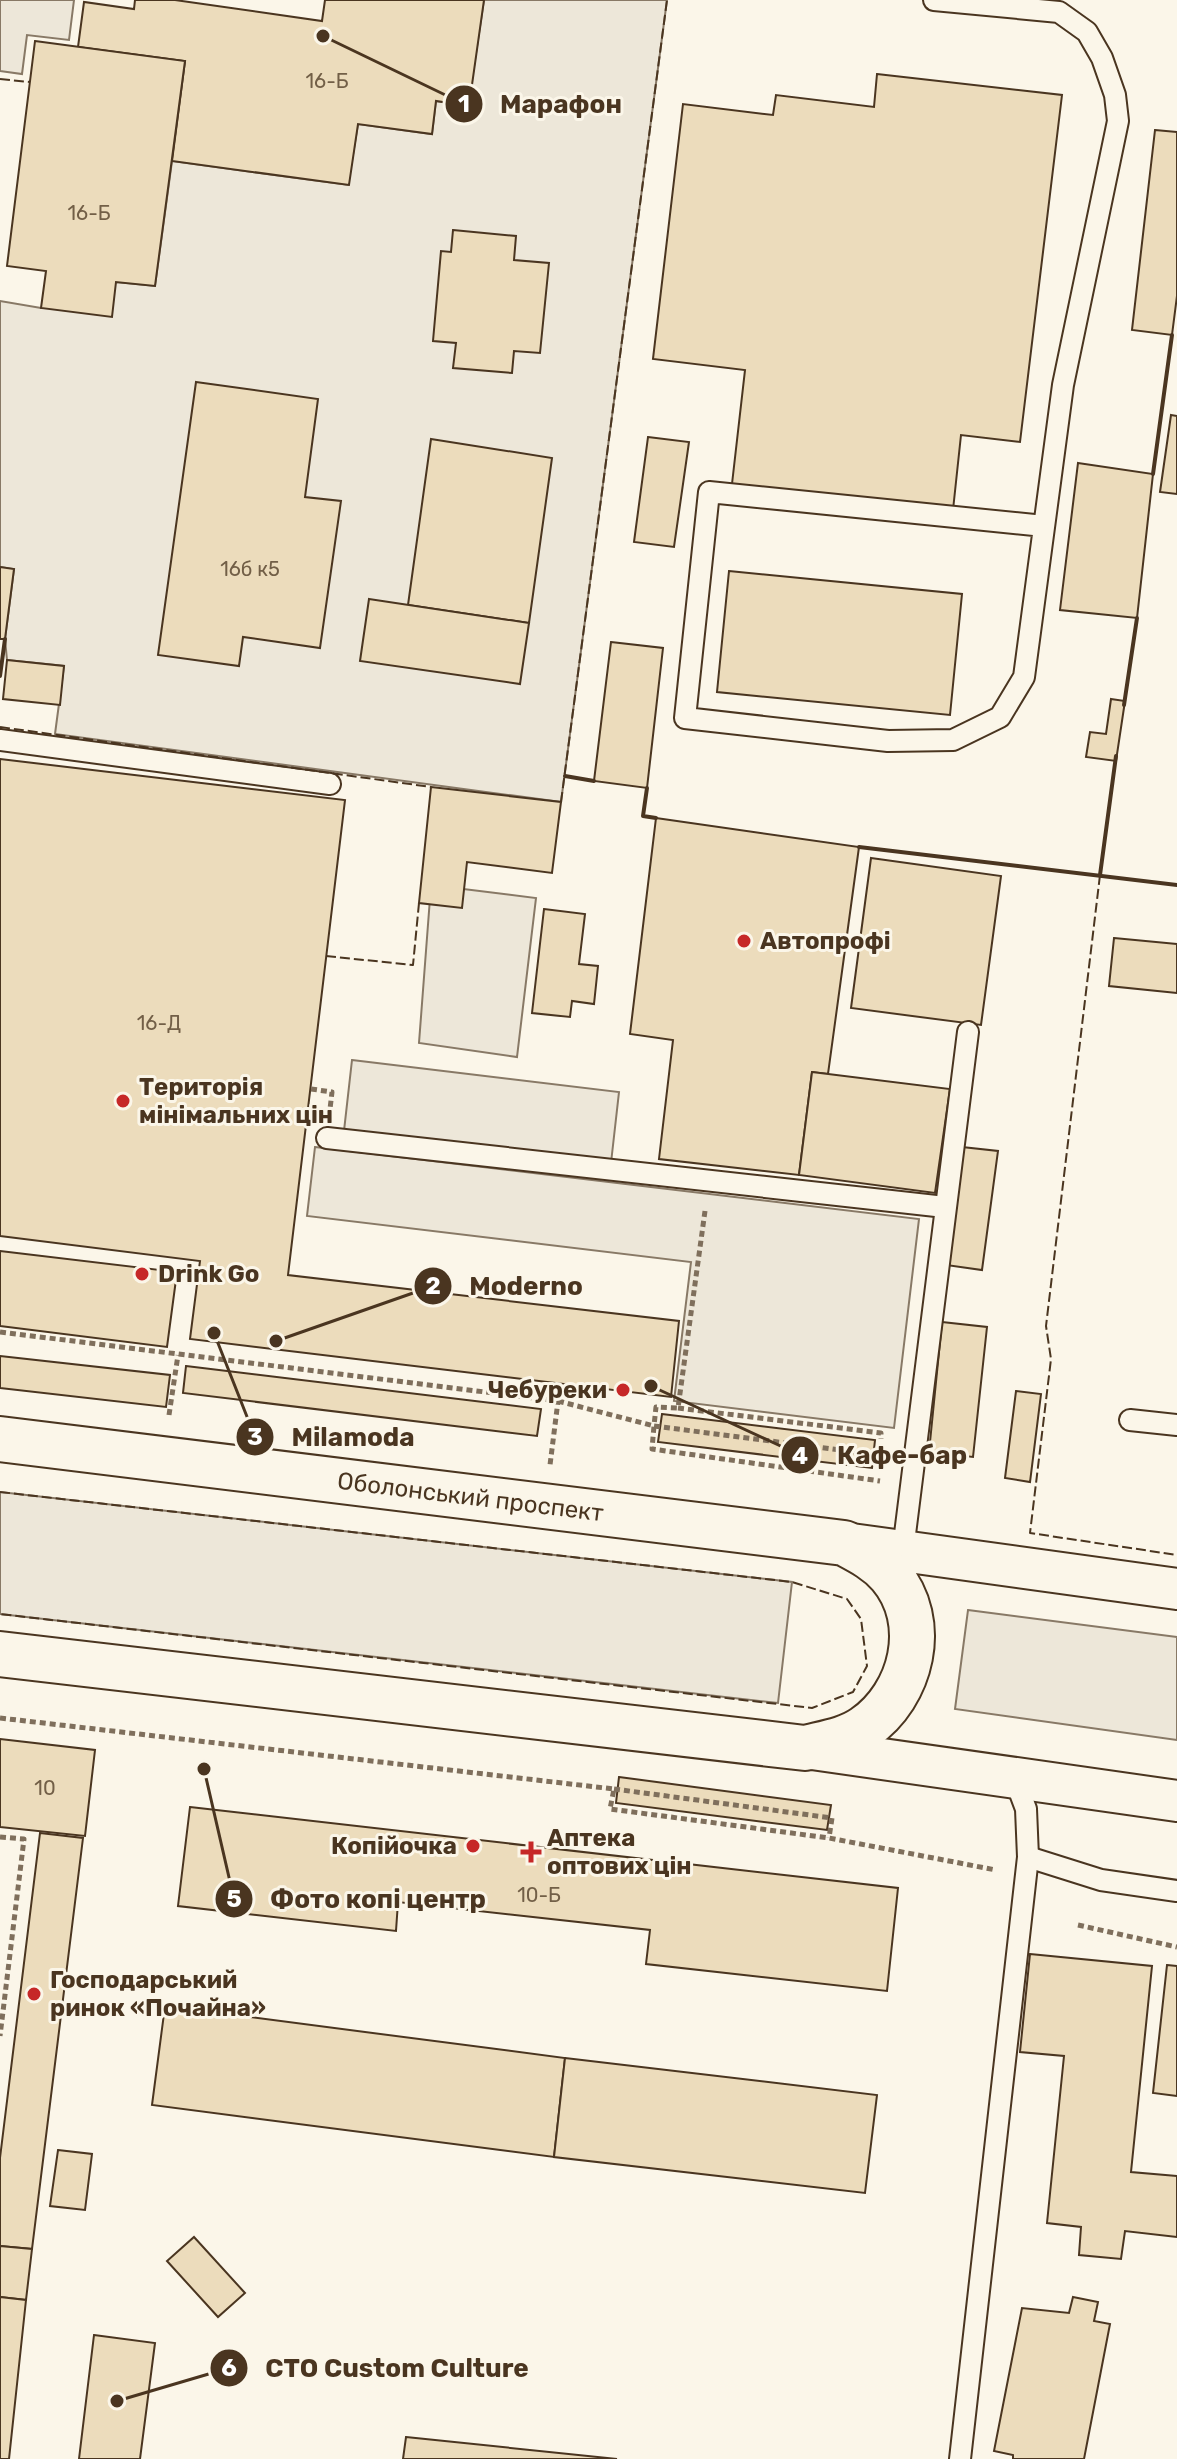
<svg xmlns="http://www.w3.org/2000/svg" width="1177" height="2459" viewBox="0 0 1177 2459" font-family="Rubik,sans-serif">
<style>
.parking{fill:#ede7d9;stroke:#887966;stroke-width:2}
.building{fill:#ecdcbc;stroke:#4a3520;stroke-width:2}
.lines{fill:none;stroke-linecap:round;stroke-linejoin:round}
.lane-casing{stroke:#4a3520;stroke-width:24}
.street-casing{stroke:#4a3520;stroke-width:44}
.secondary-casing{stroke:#4a3520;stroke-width:48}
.path{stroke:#7f6f5c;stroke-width:5;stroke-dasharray:6 4;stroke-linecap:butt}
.lane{stroke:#fbf6e9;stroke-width:20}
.street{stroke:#fbf6e9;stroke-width:40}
.secondary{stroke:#fbf6e9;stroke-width:44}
.fence{stroke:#4a3520;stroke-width:2;stroke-dasharray:10 4;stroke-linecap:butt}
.wall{stroke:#4a3520;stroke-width:4}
.poi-dot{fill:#c62828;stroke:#fbf6e9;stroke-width:3}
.labels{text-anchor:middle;stroke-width:6;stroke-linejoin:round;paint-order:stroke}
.number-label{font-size:20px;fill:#725f47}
.poi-label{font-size:24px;font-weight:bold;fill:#4a3520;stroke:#fbf6e9;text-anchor:start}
.street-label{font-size:24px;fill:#4a3520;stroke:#fbf6e9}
.leader{fill:none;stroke:#4a3520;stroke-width:3}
.callout-dot{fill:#4a3520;stroke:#fbf6e9;stroke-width:3}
.mark-label{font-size:24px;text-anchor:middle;font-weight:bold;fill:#fff}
.callout-label{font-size:26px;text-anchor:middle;font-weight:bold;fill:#4a3520;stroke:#fbf6e9;stroke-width:6;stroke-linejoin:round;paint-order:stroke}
</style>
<rect width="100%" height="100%" fill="#fbf6e9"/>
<g class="parking">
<polygon points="0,0 74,0 69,40 27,35 22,74 0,71"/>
<polygon points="484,0 667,0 561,802 55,734 64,666 7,660 5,639 14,569 0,567 0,301 41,308 116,282 155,286 172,161 348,185 358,124 432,134 436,101 468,106"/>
<polygon points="431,885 536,898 517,1057 419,1043"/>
<polygon points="352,1060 619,1092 611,1163 344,1131"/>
<polygon points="315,1147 919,1219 894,1428 674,1401 691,1262 307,1216"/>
<polygon points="0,1492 792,1582 778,1703 0,1614"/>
<polygon points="968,1610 1177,1637 1177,1740 955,1709"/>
</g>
<g class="building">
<polygon points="135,0 175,0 322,21 325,0 484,0 469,106 436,101 432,134 358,124 349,185 172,161 185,61 78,47 84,2 134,9"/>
<polygon points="35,41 185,61 155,286 116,282 112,317 41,308 46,271 7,266"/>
<polygon points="877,74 1062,95 1020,442 961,435 953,510 732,484 745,370 653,359 683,104 773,115 776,95 874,107"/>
<polygon points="1155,130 1177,132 1177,296 1172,335 1132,330"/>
<polygon points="453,230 516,236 514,260 549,263 540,353 514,351 512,373 453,368 456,343 433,341 441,251 451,252"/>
<polygon points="196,382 318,399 305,497 341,501 320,648 243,637 239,666 158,655"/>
<polygon points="1171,415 1177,416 1177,494 1160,492"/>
<polygon points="648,437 689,442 674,547 634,542"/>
<polygon points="431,439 552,458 529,623 408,605"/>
<polygon points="1078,463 1153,474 1137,618 1060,610"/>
<polygon points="0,567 14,569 5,639 0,639"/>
<polygon points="729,571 962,594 950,715 717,692"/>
<polygon points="369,599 529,623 520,684 360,661"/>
<polygon points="611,642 663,648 647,788 594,781"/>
<polygon points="7,660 64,666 60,705 3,699"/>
<polygon points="1111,699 1125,701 1116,761 1086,757 1090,732 1106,734"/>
<polygon points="0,759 345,800 288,1275 679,1321 671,1397 190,1339 200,1261 0,1236"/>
<polygon points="431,787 561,802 552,873 467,862 462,908 419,903"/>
<polygon points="656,818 859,847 828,1074 812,1072 799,1175 659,1159 673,1040 630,1034"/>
<polygon points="871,858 1001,876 981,1025 851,1008"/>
<polygon points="544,909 585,914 579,964 598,966 594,1004 572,1001 570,1017 532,1013"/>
<polygon points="1114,938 1177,944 1177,993 1109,986"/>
<polygon points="812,1072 950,1089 935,1193 799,1175"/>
<polygon points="962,1147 998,1151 982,1270 946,1265"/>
<polygon points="0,1251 177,1272 167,1347 0,1326"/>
<polygon points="942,1322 987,1327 973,1457 929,1452"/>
<polygon points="0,1356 170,1375 166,1407 0,1388"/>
<polygon points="186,1366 541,1409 537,1436 183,1393"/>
<polygon points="1016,1391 1041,1394 1030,1482 1005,1478"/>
<polygon points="662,1414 875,1440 872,1468 658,1442"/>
<polygon points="0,1739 95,1750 85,1836 0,1827"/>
<polygon points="619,1777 831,1805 827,1830 616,1803"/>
<polygon points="190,1807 898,1888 887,1991 646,1964 650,1930 398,1902 396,1931 178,1906"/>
<polygon points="40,1833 83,1838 32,2249 0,2246 0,2158"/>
<polygon points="1030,1954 1152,1966 1131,2172 1177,2176 1177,2237 1125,2231 1121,2259 1079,2255 1081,2227 1047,2223 1064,2056 1020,2052"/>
<polygon points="1167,1965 1177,1966 1177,2096 1153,2093"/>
<polygon points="165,2006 565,2058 554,2157 152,2105"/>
<polygon points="565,2058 877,2095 865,2193 554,2157"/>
<polygon points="58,2150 92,2154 85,2210 50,2206"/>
<polygon points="194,2237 245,2293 218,2317 167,2261"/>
<polygon points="0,2246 32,2249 26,2300 0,2297"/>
<polygon points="0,2297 26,2300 9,2459 0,2459"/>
<polygon points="1073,2297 1098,2302 1094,2321 1110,2324 1084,2459 1013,2459 1013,2455 994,2451 1022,2308 1069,2313"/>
<polygon points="94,2335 155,2343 140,2459 79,2459"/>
<polygon points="406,2437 617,2459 403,2459"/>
</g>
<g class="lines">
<g class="lane-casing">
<g id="lane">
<polyline points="934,0 1059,12 1087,32 1102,58 1115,95 1118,121 1063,385 1024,677 1000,717 953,740 888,741 685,718 709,492 1044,526"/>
<polyline points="0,740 330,784"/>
<polyline points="327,1138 945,1207"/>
<polyline points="1130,1420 1177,1425"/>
<polyline points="903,1550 968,1032"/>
<polyline points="1028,1857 1101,1880 1177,1891"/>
<polyline points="960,2459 1028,1857 1026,1809 1014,1777"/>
</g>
</g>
<g class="street-casing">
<g id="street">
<polyline points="844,1543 1177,1589"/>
<polyline points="805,1748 1177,1801"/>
</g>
</g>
<g class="secondary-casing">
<g id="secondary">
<path id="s1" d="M0 1439 844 1543C861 1552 877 1560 890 1575 930 1622 912 1695 864 1728 847 1740 825 1743 805 1748L0 1654"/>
</g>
</g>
<g class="path">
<polyline points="311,1089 332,1092 330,1109"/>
<polyline points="705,1211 678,1408 656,1407 654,1426 879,1455"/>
<polyline points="0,1332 558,1401 550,1465"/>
<polyline points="558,1401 654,1426 652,1449 880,1481"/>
<polyline points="678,1408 881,1433 881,1439"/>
<polyline points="169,1415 178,1355"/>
<polyline points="0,1718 614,1789 610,1809 829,1838 996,1870"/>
<polyline points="614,1789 832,1818 829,1838"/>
<polyline points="0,1837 24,1839 0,2036"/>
<polyline points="1078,1925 1177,1947"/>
</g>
<use href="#lane" class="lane"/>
<use href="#street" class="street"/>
<use href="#secondary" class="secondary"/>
<g class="fence">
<polyline points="0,79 30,82"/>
<polyline points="0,727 431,787"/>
<polyline points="561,802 667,0"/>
<polyline points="1100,875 1046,1326 1051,1359 1030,1533 1177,1555"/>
<polyline points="326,956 413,965 419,903"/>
<polyline points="0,1492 792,1582 847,1599 861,1619 867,1666 853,1692 812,1708 0,1614"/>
</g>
<g class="wall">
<polyline points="1153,474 1172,335"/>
<polyline points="0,676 5,639"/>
<polyline points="1124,705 1137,618"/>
<polyline points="565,776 594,781"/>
<polyline points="647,788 643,816 656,818"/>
<polyline points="859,847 1177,885"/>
<polyline points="1100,875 1116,756"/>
</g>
</g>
<g class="poi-dot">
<circle cx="744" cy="941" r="8"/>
<circle cx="123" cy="1101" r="8"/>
<circle cx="142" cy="1274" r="8"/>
<circle cx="623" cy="1390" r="8"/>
<circle cx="473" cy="1846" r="8"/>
<path d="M527 1840h8v8h8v8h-8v8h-8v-8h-8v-8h8z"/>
<circle cx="34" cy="1994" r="8"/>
</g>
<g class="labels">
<g class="number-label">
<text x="327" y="88">16-Б</text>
<text x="89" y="220">16-Б</text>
<text x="250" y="576">16б к5</text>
<text x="159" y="1030">16-Д</text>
<text x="45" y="1795">10</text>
<text x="539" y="1902">10-Б</text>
</g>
<g class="poi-label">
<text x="760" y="949">Автопрофі</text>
<text x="139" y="1095">Територія<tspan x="139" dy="28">мінімальних цін</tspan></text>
<text x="158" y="1282">Drink Go</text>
<text x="607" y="1398" text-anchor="end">Чебуреки</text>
<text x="547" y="1846">Аптека<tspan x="547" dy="28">оптових цін</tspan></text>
<text x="457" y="1854" text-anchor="end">Копійочка</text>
<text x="50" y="1988">Господарський<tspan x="50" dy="28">ринок «Почайна»</tspan></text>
</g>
<g class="street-label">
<text dy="8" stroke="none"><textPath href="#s1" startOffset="474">Оболонський проспект</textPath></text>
</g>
</g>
<path class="leader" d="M323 36L464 104M276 1341L433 1286M214 1333L255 1437M651 1386L800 1455M204 1769L234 1899M117 2401L229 2368"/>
<g class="callout-dot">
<circle cx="323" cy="36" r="8"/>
<circle cx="276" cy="1341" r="8"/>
<circle cx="214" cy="1333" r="8"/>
<circle cx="651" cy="1386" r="8"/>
<circle cx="204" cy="1769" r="8"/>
<circle cx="117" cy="2401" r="8"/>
<circle cx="464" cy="104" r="20"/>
<circle cx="433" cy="1286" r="20"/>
<circle cx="255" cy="1437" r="20"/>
<circle cx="800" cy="1455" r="20"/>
<circle cx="234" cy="1899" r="20"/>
<circle cx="229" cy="2368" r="20"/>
</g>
<g class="mark-label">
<text x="464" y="112">1</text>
<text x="433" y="1294">2</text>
<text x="255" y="1445">3</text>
<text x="800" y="1464">4</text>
<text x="234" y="1907">5</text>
<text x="229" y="2376">6</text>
</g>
<g class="callout-label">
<text x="561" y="113">Марафон</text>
<text x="526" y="1295">Moderno</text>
<text x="353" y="1446">Milamoda</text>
<text x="902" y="1464">Кафе-бар</text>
<text x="378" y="1908">Фото копі центр</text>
<text x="397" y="2377">СТО Custom Culture</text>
</g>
</svg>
